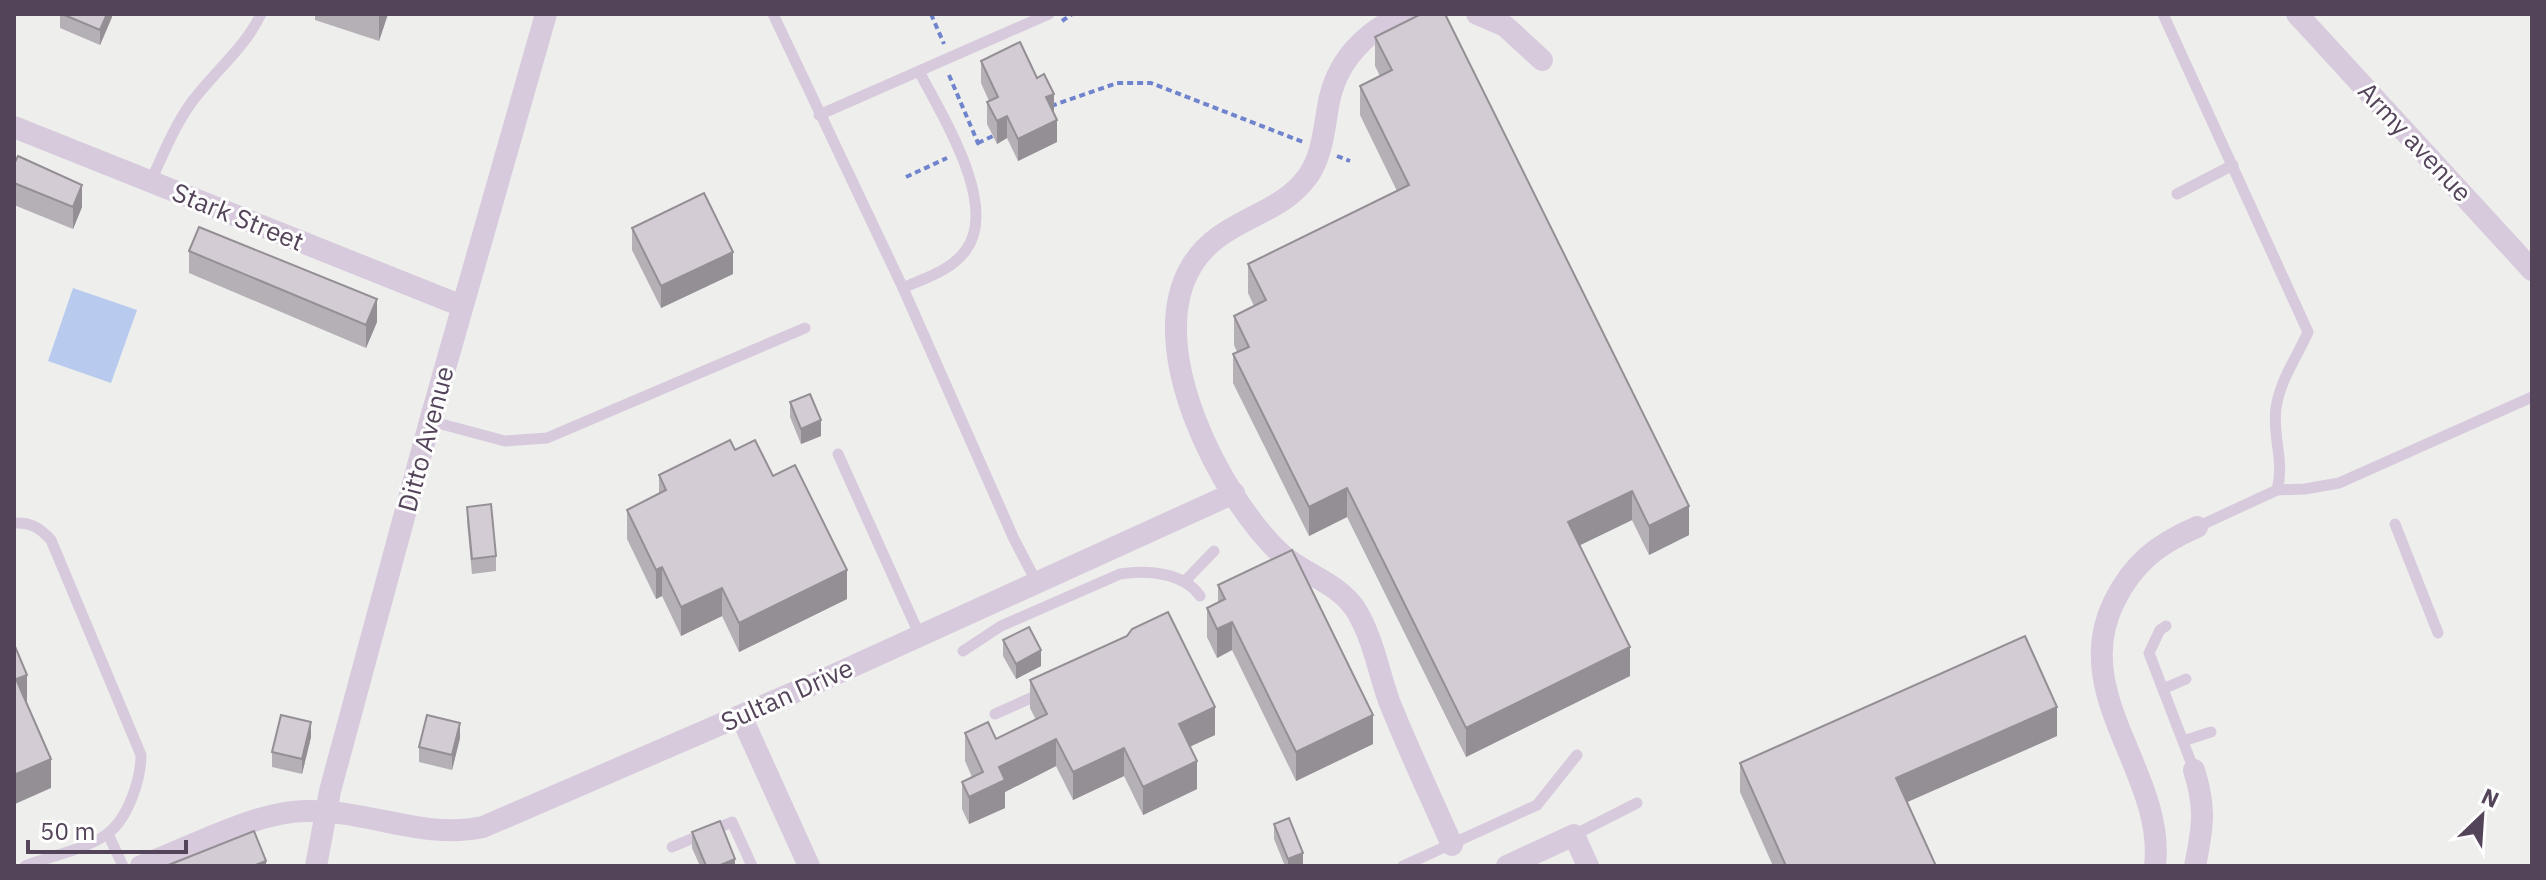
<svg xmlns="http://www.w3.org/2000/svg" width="2546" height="880" viewBox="0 0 2546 880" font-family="'IBM Plex Sans',sans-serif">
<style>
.green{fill:#b8cbef}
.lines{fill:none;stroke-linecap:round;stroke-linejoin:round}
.path{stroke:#7084cd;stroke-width:4;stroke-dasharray:6 4;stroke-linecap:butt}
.lane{stroke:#d8cadd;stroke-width:11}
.street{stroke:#d8cadd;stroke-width:22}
.wall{fill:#b5afb6}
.shaded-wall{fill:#948f94}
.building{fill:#d3ccd4;stroke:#948f94;stroke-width:2}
.labels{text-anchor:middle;stroke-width:6;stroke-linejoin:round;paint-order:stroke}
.street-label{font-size:26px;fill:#54445a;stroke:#fff}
</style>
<rect width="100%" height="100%" fill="#eeefec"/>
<polygon class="green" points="73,288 137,310 111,383 48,361"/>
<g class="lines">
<g class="path">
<polyline points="931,14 944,44"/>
<polyline points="1062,21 1072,14"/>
<polyline points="949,75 978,143 973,146"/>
<polyline points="1051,106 1117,83 1151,83 1303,142"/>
<polyline points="978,143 993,136"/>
<polyline points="1337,156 1350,161"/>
<polyline points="906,177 947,158"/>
</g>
<g class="lane">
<polyline points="773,14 903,288 1014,539 1036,581"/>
<path d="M2163 14 2308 332C2297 357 2280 380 2276 408 2272 437 2285 461 2277 490"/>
<polyline points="819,115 1049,14"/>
<path d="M151 181C163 154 174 127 191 103 214 72 245 48 261 14"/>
<polyline points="2177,194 2233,165"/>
<path d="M903 288C925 278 951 271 966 250 999 205 942 116 920 73"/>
<polyline points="430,421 505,441 547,438 805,328"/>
<polyline points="838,454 920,636"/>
<path d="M14 523C31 522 40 528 51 540L141 755C141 779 128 819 107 834 89 848 48 857 25 866"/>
<polyline points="2395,524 2438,633"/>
<polyline points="2197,527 2277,490 2305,489 2339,483 2532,397"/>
<polyline points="1185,581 1214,551"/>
<polyline points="2166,626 2160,630 2149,653 2194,770"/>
<path d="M963 651 1001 626 1120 574C1147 570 1183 572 1200 596"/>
<polyline points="2163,689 2186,679"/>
<polyline points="995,714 1042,693"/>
<polyline points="2183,741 2211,732"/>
<polyline points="108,834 123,866"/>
<polyline points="1574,835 1637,803"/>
<polyline points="672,847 732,822 752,866"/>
<polyline points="1403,866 1537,805 1577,755"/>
</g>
<g class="street">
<path d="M1405 14C1365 31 1335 62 1328 107 1324 130 1322 156 1308 176 1279 218 1219 218 1191 267 1143 348 1220 495 1279 552 1303 575 1337 581 1356 610 1373 638 1378 670 1389 701 1408 749 1431 797 1452 845"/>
<polyline points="1477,14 1505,26 1542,60"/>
<polyline points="2297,14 2532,270"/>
<polyline points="14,127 462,306"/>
<polyline points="741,716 809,866"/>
<path d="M2194 770C2206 808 2203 827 2195 866"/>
<path d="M141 866C189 848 254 812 305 811 366 809 422 840 483 827L816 683 1234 493"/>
<polyline points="316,866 330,791 430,421 546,14"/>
<polyline points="1507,866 1574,835 1588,866"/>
<path d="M2155 866C2166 774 2068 695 2114 602 2133 563 2158 544 2197 527"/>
</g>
</g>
<g class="wall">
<polygon points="60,14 112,14 112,17 100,45 60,28"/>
<polygon points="315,14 388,14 379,41 315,20"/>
<polygon points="1375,37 1689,535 1649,555 1632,520 1580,545 1630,676 1466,757 1347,517 1309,536 1233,383 1233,354 1237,352 1234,345 1234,316 1254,306 1248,293 1248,264 1397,191 1360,115 1360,86 1380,76 1375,66"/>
<polygon points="981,61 1054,113 1057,142 1018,161 1007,138 997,144 987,124 987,102 989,101 981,83"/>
<polygon points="14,161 82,207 73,229 14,205"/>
<polygon points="632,228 733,274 661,308 632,250"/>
<polygon points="189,251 377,322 366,348 189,273"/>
<polygon points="790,402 821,436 801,444 790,417"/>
<polygon points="735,450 773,476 847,599 739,652 722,616 681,636 662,596 656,599 627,539 627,510 659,494 659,475"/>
<polygon points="467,507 496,556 496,571 472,574 467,522"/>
<polygon points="1218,585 1373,744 1296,781 1232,650 1217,658 1207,637 1207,608 1218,603"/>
<polygon points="1003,640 1041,666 1016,679 1003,656"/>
<polygon points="1030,680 1215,735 1190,746 1197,789 1143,815 1124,776 1073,800 1056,766 1005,792 1005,808 969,824 962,809 962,782 972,777 965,761 965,733 996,739 1036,720 1030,708"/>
<polygon points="2057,736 1907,802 1936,866 1773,866 1740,792 1740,763"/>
<polygon points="311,737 302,774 272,767 272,752"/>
<polygon points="460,738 452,770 419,762 419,747"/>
<polygon points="1274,824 1303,866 1285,866 1274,839"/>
<polygon points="692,832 735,866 700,866 692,848"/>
</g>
<g class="shaded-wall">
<polygon points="107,14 112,14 112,17 100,45 100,30"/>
<polygon points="379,14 388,14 379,41"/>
<polygon points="1054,94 1054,116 1046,97"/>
<polygon points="1007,116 1007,138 997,144 997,121"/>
<polygon points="1057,120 1057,142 1018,161 1018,139"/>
<polygon points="82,185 82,207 73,229 73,207"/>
<polygon points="733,252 733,274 661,308 661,286"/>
<polygon points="377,299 377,322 366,348 366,325"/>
<polygon points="821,420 821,436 801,444 801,429"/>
<polygon points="1347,488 1347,517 1309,536 1309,507"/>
<polygon points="1632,491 1632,520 1568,551 1568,522"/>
<polygon points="1689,506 1689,535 1649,555 1649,526"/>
<polygon points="662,567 662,596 656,599 656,570"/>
<polygon points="847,570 847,599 739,652 739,623"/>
<polygon points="722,588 722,616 681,636 681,607"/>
<polygon points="1232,622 1232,650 1217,658 1217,629"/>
<polygon points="1630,647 1630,676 1466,757 1466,728"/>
<polygon points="1041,650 1041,666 1016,679 1016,664"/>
<polygon points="27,675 27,703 16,679"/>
<polygon points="1215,707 1215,735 1179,752 1179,724"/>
<polygon points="2057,707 2057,736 1896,807 1896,778"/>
<polygon points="1373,715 1373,744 1296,781 1296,752"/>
<polygon points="311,722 311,737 302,774 302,759"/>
<polygon points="460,723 460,738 452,770 452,755"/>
<polygon points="1056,739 1056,766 1005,792 1005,808 969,824 969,797 999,767"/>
<polygon points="1124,748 1124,776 1073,800 1073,772"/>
<polygon points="51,759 51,788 15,804 15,811 14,812 14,775"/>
<polygon points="1197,761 1197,789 1143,815 1143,787"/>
<polygon points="1303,853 1303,866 1288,866 1288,859"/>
<polygon points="735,859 735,866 718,866"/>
<polygon points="266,861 266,866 253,866"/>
</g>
<g class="building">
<polygon points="62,14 107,14 100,30"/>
<polygon points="1421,14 1445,14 1689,506 1649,526 1632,491 1568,522 1630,647 1466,728 1347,488 1309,507 1233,354 1249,347 1234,316 1266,300 1248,264 1409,185 1360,86 1392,70 1375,37"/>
<polygon points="1020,42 1037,78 1044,74 1054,94 1046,97 1057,120 1018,139 1007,116 997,121 987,102 998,97 981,61"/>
<polygon points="18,156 82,185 73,207 14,183 14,161 15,162"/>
<polygon points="704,193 733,252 661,286 632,228"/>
<polygon points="199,227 377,299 366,325 189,251"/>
<polygon points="810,394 821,420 801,429 790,402"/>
<polygon points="730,440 735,450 755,440 773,476 795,465 847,570 739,623 722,588 681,607 662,567 656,570 627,510 666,490 659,475"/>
<polygon points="491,504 496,556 472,559 467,507"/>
<polygon points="1292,550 1373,715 1296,752 1232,622 1217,629 1207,608 1225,599 1218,585"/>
<polygon points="1168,612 1215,707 1179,724 1197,761 1143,787 1124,748 1073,772 1056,739 999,767 1005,780 969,797 962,782 983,772 965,733 988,722 996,739 1047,714 1030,680 1127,636 1132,629"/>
<polygon points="1029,627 1041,650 1016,664 1003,640"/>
<polygon points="2025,636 2057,707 1896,778 1936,866 1786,866 1740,763"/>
<polygon points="14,644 27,675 16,679 51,759 14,775"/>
<polygon points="281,715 311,722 302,759 272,752"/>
<polygon points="427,715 460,723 452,755 419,747"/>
<polygon points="1289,818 1303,853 1288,859 1274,824"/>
<polygon points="720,821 735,859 718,866 706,866 692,832"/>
<polygon points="254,831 266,861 253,866 166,866"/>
</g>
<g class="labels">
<g class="street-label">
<text transform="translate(2415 142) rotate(47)" y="9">Army avenue</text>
<text transform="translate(238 217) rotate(22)" y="9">Stark Street</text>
<text transform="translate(426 439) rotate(-75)" y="9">Ditto Avenue</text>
<text transform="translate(787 695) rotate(-24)" y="9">Sultan Drive</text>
</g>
</g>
<rect width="2546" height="880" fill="none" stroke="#54445a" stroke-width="32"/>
<g transform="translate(2482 816) rotate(25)" stroke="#ffffff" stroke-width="6" paint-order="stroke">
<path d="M0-6L14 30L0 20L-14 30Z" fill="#54445a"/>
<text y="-12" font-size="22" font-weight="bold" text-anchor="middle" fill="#54445a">N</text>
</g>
<path d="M28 840v12h158v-12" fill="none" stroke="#54445a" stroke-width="4"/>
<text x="40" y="840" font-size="24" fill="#54445a" stroke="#ffffff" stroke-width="6" paint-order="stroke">50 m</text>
</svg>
